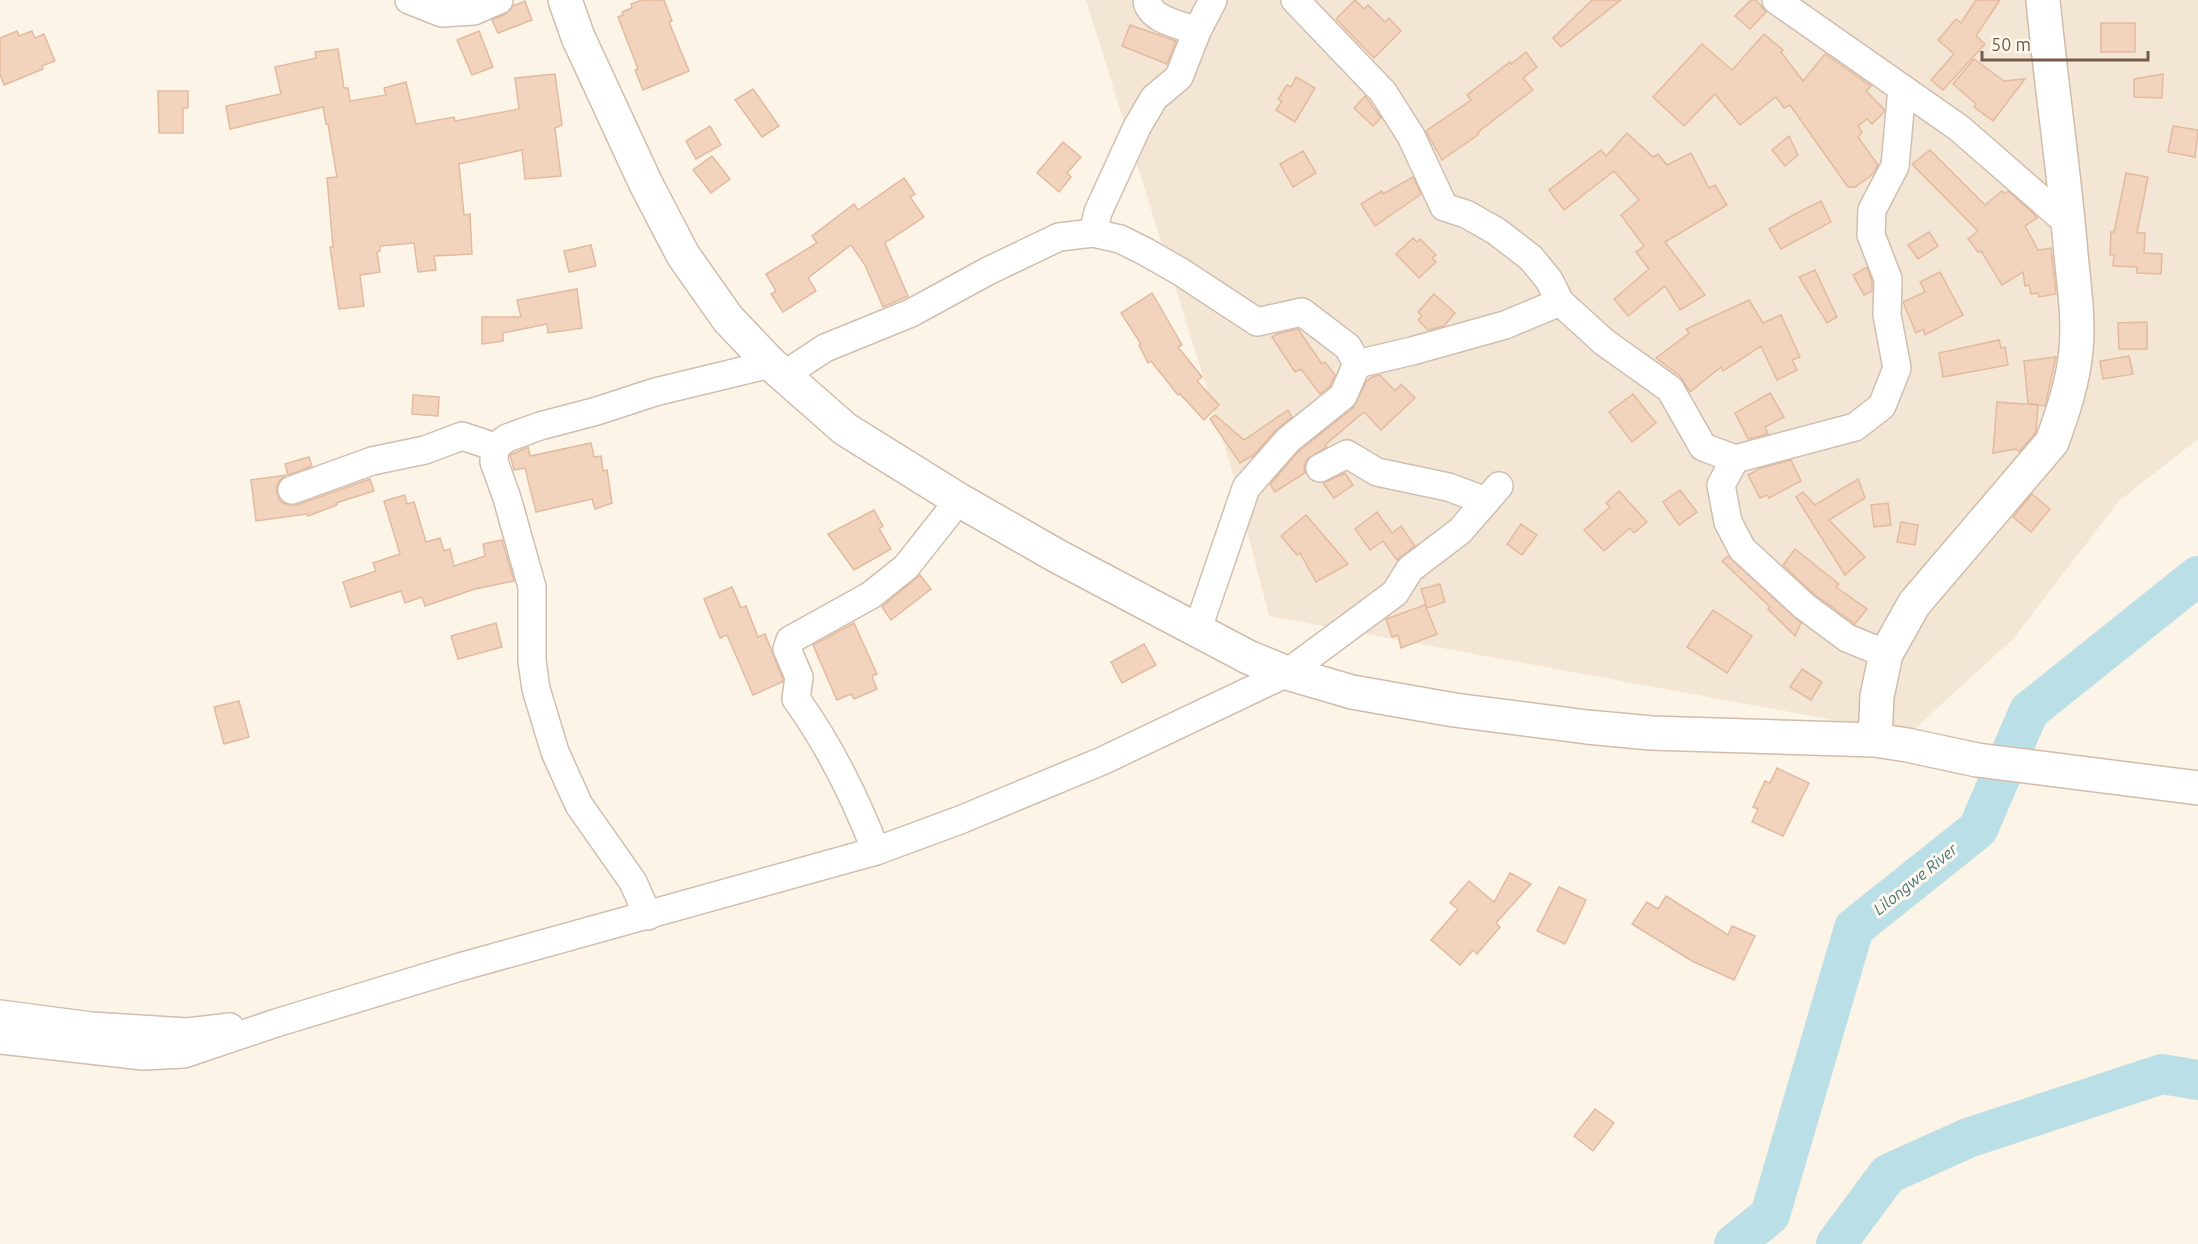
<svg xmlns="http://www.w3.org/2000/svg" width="2198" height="1244" viewBox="0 0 2198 1244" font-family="Ubuntu,sans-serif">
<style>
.residential{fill:#f4e6d4}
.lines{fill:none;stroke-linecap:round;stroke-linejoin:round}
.river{stroke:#bbdfe6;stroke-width:40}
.building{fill:#f1d3be;stroke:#e4ba9f;stroke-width:1.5}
.street-casing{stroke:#d0beaf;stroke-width:30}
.secondary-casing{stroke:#d1bcaa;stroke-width:36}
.street{stroke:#fff;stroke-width:27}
.secondary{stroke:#fff;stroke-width:33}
.labels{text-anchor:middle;stroke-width:6;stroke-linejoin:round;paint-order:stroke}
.water-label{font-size:16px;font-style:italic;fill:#427681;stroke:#fff8ec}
</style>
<rect width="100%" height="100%" fill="#fcf4e6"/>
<polygon class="residential" points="1086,0 2198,0 2198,439 2119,501 2013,639 1909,734 1269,616 1229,460"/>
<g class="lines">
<g class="river">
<polyline points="1734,1244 1770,1215 1854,928 1978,829 2029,711 2198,576"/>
<polyline points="1836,1244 1888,1174 1968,1138 2162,1074 2198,1080"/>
</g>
</g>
<g class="building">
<polygon points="642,0 664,0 672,21 669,22 689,71 643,90 635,70 638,69 618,17 623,15 622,12 632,8 631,4"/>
<polygon points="1355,0 1364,9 1368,5 1385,22 1389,18 1401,31 1374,58 1336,19"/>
<polygon points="1592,0 1621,0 1561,47 1553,38"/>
<polygon points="1751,0 1756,0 1766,12 1750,29 1735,16"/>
<polygon points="1976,0 2000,0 1976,36 1985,44 1943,90 1931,80 1954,54 1938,40 1956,19 1961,23"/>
<polygon points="525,1 532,20 498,33 492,20 506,14 513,6"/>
<rect x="2101" y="23" width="34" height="29"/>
<polygon points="1130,25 1176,41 1167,64 1122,46"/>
<polygon points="17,31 19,36 32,31 35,38 44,34 55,61 42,66 43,69 4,85 0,74 0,38"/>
<polygon points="479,31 493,67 472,75 457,40"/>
<polygon points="1764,34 1783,50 1781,52 1803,81 1825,54 1871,86 1866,91 1884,109 1884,112 1872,124 1867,119 1858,126 1862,132 1858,137 1878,165 1872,175 1855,187 1848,187 1790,105 1784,108 1776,97 1740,125 1715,94 1684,126 1653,97 1702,44 1732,70"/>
<polygon points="338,49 344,88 348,88 350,101 386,95 384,88 406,82 416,124 454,117 455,121 519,109 515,78 555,74 562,125 555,128 561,176 525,179 522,150 459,164 464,215 470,214 472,254 434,256 436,270 418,272 414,243 380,246 380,251 377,252 380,272 360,275 364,306 339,309 330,247 333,247 327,178 337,177 328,124 326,124 323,107 230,129 226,106 281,94 275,67 316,58 315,52"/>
<polygon points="1526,52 1537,67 1523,78 1533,90 1478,132 1479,134 1442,160 1426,131 1471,100 1467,95 1510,62 1511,64"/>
<polygon points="1974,59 2004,81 2025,79 1993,121 1974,107 1976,104 1953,84"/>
<polygon points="2163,74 2162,98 2134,97 2134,79"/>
<polygon points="1296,77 1315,88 1295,122 1276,110 1282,101 1278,99 1287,85 1291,87"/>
<polygon points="753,89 779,126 762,137 735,100"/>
<polygon points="158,91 188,91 188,108 183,108 183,133 159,133"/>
<polygon points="1365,96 1381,118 1373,126 1354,108"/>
<polygon points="710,126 721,145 696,159 686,141"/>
<polygon points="2173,126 2198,130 2195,157 2168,152"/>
<polygon points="1627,133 1653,157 1658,154 1667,165 1691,153 1709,188 1715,185 1727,205 1665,242 1705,295 1680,310 1665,286 1628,316 1614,299 1649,269 1636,252 1644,246 1621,215 1639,200 1614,171 1564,210 1549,190 1601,150 1606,156"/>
<polygon points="1789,136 1798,155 1785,166 1772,150"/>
<polygon points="1063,142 1081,157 1067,173 1071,177 1059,192 1037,173"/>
<polygon points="1930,150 1985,205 2002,191 2005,194 2008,191 2034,214 2037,218 2025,226 2038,250 2051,248 2056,294 2039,297 2038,293 2031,294 2029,285 2025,286 2023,272 2002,285 1981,251 1978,252 1968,239 1978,231 1912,164"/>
<polygon points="1303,151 1316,173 1293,187 1280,164"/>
<polygon points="712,156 730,179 711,193 693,170"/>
<polygon points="2126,173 2148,177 2137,233 2145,233 2144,253 2162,254 2161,274 2137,273 2137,267 2113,266 2114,255 2110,255 2111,232 2114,232"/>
<polygon points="1413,177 1421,194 1375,226 1361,204 1382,191 1383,194"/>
<polygon points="904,178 915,194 910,197 924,217 885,243 908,296 883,307 865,265 851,245 808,278 816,291 783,312 771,294 776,291 766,274 817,243 812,236 854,204 858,210"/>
<polygon points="1821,201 1831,222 1781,249 1769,229 1795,214"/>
<polygon points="1929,232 1938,246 1918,259 1908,245"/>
<polygon points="1413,238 1417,242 1420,239 1436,255 1432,258 1436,262 1419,278 1396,254"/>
<polygon points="591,245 596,266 569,272 564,251"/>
<polygon points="1867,267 1872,282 1872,291 1864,295 1853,275"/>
<polygon points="1815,270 1837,317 1827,323 1799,277"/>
<polygon points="1940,272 1963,315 1925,335 1923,329 1916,333 1903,302 1925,292 1920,282"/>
<polygon points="577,289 582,328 548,333 547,324 503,333 503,341 482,344 482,317 521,317 517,300"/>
<polygon points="1152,293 1182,345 1178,347 1202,377 1197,381 1219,405 1204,420 1180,394 1178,395 1151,361 1148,363 1139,345 1141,344 1121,313"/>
<polygon points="1434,294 1455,313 1444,326 1428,330 1418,320 1422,316 1418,312"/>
<polygon points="1749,300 1763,323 1781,315 1800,357 1792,360 1797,370 1777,380 1761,346 1723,371 1721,367 1690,392 1680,376 1656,358 1689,333 1686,329"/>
<polygon points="2147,322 2147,349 2119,349 2118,323"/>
<polygon points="1298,329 1322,364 1325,362 1335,375 1330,386 1320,394 1301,369 1295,372 1272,337 1277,334"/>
<polygon points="1999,340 2001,348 2005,347 2008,365 1943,377 1939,353"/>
<polygon points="2129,356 2133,374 2103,379 2100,361"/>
<polygon points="2056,357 2045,406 2028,403 2024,361"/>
<polygon points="1380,375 1395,391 1401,384 1415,398 1381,430 1364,412 1325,445 1327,447 1307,459 1304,467 1305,473 1275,492 1270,484 1299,451 1353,408 1367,381 1372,377"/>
<polygon points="1770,393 1784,417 1765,427 1768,434 1748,439 1735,413"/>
<polygon points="1633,394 1656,423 1632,442 1609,412"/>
<polygon points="413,395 439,397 438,416 412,414"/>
<polygon points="1997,402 2038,405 2036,432 2019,452 2016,449 1993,453"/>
<polygon points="1288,410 1292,417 1276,430 1252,457 1251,456 1240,463 1210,419 1215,415 1244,440"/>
<polygon points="591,443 594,457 601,456 603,471 607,470 612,503 595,509 592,499 536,512 525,468 514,470 510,455 528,447 530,456"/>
<polygon points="309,457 312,466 288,475 285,464"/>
<polygon points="1791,460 1801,481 1769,498 1767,495 1760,498 1748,475 1761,468"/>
<polygon points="1345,473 1353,485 1334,498 1323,483"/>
<polygon points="286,475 280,480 276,488 277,495 281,502 289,505 297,505 370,479 374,491 336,503 337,505 308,516 307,514 256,521 251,480"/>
<polygon points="1858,479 1865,498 1829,520 1865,557 1845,575 1796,497 1803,492 1815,505"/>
<polygon points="1680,490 1697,512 1679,525 1663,502"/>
<polygon points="1619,491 1647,522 1634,533 1630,528 1604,551 1584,530 1610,507 1606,503"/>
<polygon points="2032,494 2050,509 2031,532 2013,517"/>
<polygon points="405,495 407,504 414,502 426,542 440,538 444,551 450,549 454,566 485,556 483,544 502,540 514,581 475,589 425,606 422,597 405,603 401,591 351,607 343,582 376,571 373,563 400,554 384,501"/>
<polygon points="1888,503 1891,525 1874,527 1871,505"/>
<polygon points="874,510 883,526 879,529 891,549 854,570 828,534"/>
<polygon points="1377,512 1392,533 1401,526 1415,546 1397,560 1383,541 1370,550 1355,529"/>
<polygon points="1306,515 1348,564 1316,582 1300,553 1297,555 1281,536"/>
<polygon points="1901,522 1918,525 1915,545 1897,542"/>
<polygon points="1521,524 1537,535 1522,555 1507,544"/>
<polygon points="1795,549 1839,584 1836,587 1867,609 1855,624 1814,594 1783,565"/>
<polygon points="1728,556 1801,623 1795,636 1768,609 1770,607 1722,561"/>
<polygon points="920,575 931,589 891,620 882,607"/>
<polygon points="1440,584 1445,602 1427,608 1421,589"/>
<polygon points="732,587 741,608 746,606 758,637 765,634 783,679 782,682 753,695 727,635 720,638 704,599"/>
<polygon points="1425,605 1437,634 1401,648 1398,635 1392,637 1386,619"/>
<polygon points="1713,610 1752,636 1727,673 1687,647"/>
<polygon points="496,623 502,647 458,659 451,636"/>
<polygon points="854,623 877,674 872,676 877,689 854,699 851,694 837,700 813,645"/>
<polygon points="1144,644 1156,665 1122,683 1111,662"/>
<polygon points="1802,669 1822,682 1811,700 1790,687"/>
<polygon points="239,701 249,737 224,744 214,707"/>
<polygon points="1777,768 1809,783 1783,836 1752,822 1758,809 1753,807 1765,781 1770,783"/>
<polygon points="1510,873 1531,884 1496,923 1500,927 1477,954 1473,950 1460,965 1431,940 1458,909 1450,903 1469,881 1494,902"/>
<polygon points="1559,887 1586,900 1565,944 1537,931"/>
<polygon points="1666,896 1728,935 1732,926 1755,936 1734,980 1692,961 1632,924 1647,902 1658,909"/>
<polygon points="1595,1109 1614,1123 1593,1151 1574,1136"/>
</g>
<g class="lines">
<g class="street-casing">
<g id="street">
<polyline points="409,0 442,13 474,11 499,0"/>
<path d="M1147 0C1149 20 1181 25 1197 31"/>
<polyline points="1295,0 1383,92 1411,136 1444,207 1466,214 1496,231 1531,258 1549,280 1560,302 1604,342 1670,389 1703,447 1735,459"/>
<polyline points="1776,0 1959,128 2069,224"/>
<polyline points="1093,233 1098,212 1137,127 1154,98 1179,77 1197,31 1213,0"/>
<polyline points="1357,364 1412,351 1505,325 1560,302"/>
<polyline points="784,375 825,348 911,313 988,271 1059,237 1093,233 1120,239 1146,252 1181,272 1257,322 1302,312 1348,347 1357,364 1343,396 1288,440 1246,488 1197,631"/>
<polyline points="1320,468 1347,454 1377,472 1448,487 1486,501"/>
<polyline points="292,490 372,461 425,450 462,436 495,447"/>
<polyline points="1886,654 1847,638 1804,606 1742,549 1728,522 1721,485 1735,459 1855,427 1882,406 1897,368 1887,315 1888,279 1871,235 1872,210 1895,166 1902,88"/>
<path d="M876 851C855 797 830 746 796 699L799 677 787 649 790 640 871 595 906 567 959 500"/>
<polyline points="648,916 633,882 579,805 555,752 536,689 532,661 532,587 507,498 494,462 495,447 507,438 540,426 597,411 655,392 771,364"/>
<polyline points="0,1014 91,1026 187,1032 230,1027"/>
<polyline points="0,1040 143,1056 184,1054 276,1023 460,967 876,851 960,820 1102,761 1287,673 1395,593 1410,569 1460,531 1499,486"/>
</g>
</g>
<g class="secondary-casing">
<g id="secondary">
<polyline points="565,0 578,37 646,184 683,255 728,319 771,364 845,429 959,500 1057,556 1248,657 1287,673 1352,692 1454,710 1587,727 1651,733 1875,740 1907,745 1977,760 2198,788"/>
<path d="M1875 740 1877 696 1886 654 1914 604 2052 442C2063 412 2073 382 2076 350 2079 318 2074 286 2071 254 2064 169 2051 85 2043 0"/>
</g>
</g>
<use href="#street" class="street"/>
<use href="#secondary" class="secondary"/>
</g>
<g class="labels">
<g class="water-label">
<text transform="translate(1915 879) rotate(-39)" y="6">Lilongwe River</text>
</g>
</g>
<path d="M1982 51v9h166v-9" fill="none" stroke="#755a4b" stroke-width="3"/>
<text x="1991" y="51" font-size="18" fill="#755a4b" stroke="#fff8ec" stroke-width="4.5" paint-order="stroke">50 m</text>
</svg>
